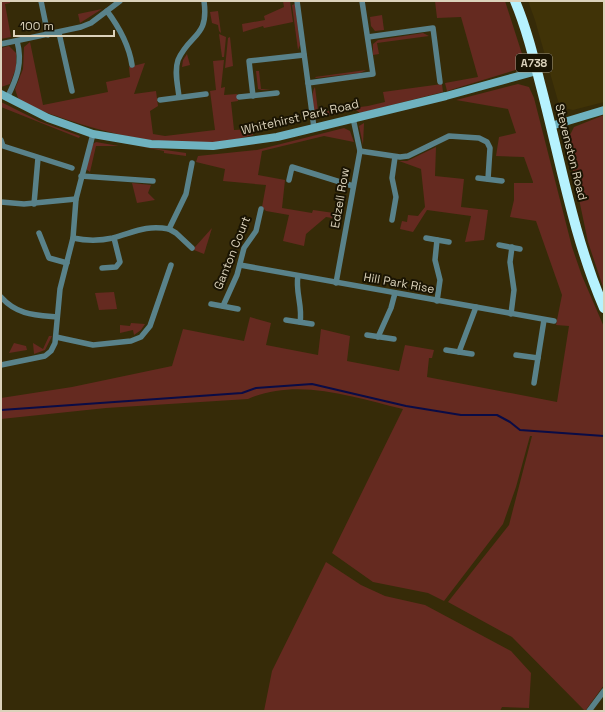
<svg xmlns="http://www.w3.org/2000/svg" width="605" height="712" viewBox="0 0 605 712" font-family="'Space Grotesk',sans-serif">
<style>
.built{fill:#403307}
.green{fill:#652a20}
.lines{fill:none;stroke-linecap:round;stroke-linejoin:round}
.stream{stroke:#0a0c46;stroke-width:2}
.street{stroke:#59828a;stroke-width:5.5}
.secondary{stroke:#6fb2bf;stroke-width:8}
.highway{stroke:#b6f2fe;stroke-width:10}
.labels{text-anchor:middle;stroke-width:4;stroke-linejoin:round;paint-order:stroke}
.shield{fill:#1a1403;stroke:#a19984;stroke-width:1}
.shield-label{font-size:11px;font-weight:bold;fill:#dbd2bb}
.street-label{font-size:12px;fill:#dbd2bb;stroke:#1a1403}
</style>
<rect width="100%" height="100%" fill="#362b08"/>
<polygon class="built" points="528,1 604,1 604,102 573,110 564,108 561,105 558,101 535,20"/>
<g class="green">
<polygon points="1,1 10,1 10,3 5,4 11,37 1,39"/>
<polygon points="283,1 290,1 293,22 264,28 263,26 243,32 242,24 265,20 264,16 284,7"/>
<polygon points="435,1 505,1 523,57 519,69 447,91 445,83 478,77 461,17 437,18"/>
<polygon points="295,4 300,45 298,50 292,5"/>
<polygon points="102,9 80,23 78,14"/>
<polygon points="218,11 221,33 219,31 218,25 212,23 210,12"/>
<polygon points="382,15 384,30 375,31 371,26 370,17"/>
<polygon points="423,33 429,36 377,43 379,54 373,55 373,44 378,40"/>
<polygon points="219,34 226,37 224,57 222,57"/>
<polygon points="230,37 233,66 225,68 228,38"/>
<path d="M30 42 43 105 108 92 106 82 130 77 129 67 145 63 134 94 156 91 158 106 150 111 153 134 165 136 215 130 210 91 216 90 213 61 224 60 221 88 225 87 224 95 237 94 238 101 231 102 234 130 252 129 253 135C191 153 121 138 62 118 48 113 29 108 18 98L15 89 23 69 24 47Z"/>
<polygon points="9,46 16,53 16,68 10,84 1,87 1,48"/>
<polygon points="187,54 190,65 182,67 183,60"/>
<polygon points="366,70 360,73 316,78 315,77"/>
<polygon points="256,71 259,71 261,89 271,89 262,90 258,89"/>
<polygon points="442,84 443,92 360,113 356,110 326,116 321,112 368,106 385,102 383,92"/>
<path d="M518 84 529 87 534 98 572 247 582 276 604 327V685L585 711 512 637 448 602 509 525 532 436H530L516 487 503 524 444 601 428 593 373 582 332 553 403 409C353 397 298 377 248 399L106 408 1 419V398L72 387 172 366 183 329 244 341 250 317 271 323 266 345 318 355 321 329 350 336 347 361 399 371 405 345 434 350 432 358H429L427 377 557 402 569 326 556 325 562 295 536 221 510 217 514 200V183H533V182L524 157 496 156 499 137 516 133 508 109 456 100Z"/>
<path d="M315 87 319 119C313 113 310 94 315 87Z"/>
<polygon points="1,102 39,121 80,136 79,138 1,107"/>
<polygon points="604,115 604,290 588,242 570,156 568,139 574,127"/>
<polygon points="364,123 363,145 359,126"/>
<polygon points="344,128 350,131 354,142 324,136 262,151 258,175 285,180 282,208 312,213 313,210 341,214 339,219 326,217 306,234 304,246 283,241 289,215 266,211 262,207 266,185 223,181 225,169 196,162 198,156 257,150"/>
<polygon points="96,142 119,146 96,146 90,172 86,169 93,144"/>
<polygon points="138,146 186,153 186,156 164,153 164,151"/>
<polygon points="436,147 435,176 464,179 461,207 488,210 484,240 465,242 471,216 427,210 413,232 400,229 402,221 407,222 408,215 418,216 425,207 421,169 399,161 407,161"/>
<polygon points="132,183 151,185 148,193 155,200 137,203"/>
<polygon points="212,228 204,254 194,250 195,247"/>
<polygon points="114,292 117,309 99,310 95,293"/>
<polygon points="131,323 145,324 141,330 134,335 133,330 120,333 120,325 130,326"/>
<polygon points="49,336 52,336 45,350 34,354 33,343 43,349"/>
<polygon points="14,343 26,346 27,350 9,353"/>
<polygon points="326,562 361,585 385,596 425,605 511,651 531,673 529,708 502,707 500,711 264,711 272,671"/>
</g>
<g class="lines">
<polyline class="stream" points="1,410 242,393 256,388 312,384 406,406 461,415 497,415 510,422 520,430 604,436"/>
<g class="street">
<polyline points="41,1 48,35"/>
<polyline points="297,1 314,128"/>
<path d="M107 11C119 27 129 45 132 65"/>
<polyline points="59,33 72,91"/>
<polyline points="368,37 433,28 440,82"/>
<polyline points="1,44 81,27 91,23 120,1"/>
<polyline points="308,83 373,74 362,1"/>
<polyline points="253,96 249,61 304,55"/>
<path d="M179 97C178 86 174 72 178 60 190 33 209 38 204 1"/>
<polyline points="239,97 277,93"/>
<path d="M7 98C17 78 23 63 17 41"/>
<polyline points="160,100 206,94"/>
<polyline points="1,140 3,146 72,168"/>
<polyline points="360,151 400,157 408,156 449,136 479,138 487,142 490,148 488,179"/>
<polyline points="81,176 153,181"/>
<polyline points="478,178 502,181"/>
<polyline points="289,180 292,167 353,186"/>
<polyline points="1,202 24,204 76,199"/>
<polyline points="34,204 38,158"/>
<polyline points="392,220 396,197 392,178 395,157"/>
<polyline points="169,229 176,233 192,248"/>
<polyline points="39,233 49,258 67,263"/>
<path d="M73 238C87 241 99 241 113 238 135 232 145 225 169 229L186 194 192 163"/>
<polyline points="426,238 449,242"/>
<polyline points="437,240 435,260 440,280 437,301"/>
<polyline points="499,245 520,249"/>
<polyline points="240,265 554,321"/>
<polyline points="102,268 116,267 120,262 114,238"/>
<path d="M298 276C295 291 303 307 300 322"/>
<polyline points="336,283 360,151 353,118"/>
<path d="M1 297C17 315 35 315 57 317"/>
<polyline points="211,304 238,309"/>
<polyline points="223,306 237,275 244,248 256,231 261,209"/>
<polyline points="511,314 514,290 510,262 512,247"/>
<polyline points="286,320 312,324"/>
<polyline points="367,335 394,339"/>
<polyline points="56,337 93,345 131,341 141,337 150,326 171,265"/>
<polyline points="378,337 391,308 395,293"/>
<polyline points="446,350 472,354"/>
<polyline points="459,352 476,307"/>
<polyline points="516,355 538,358"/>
<polyline points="1,365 45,356 51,351 55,343 60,289 73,238 76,199 93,134"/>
<polyline points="534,383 544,320"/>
<polyline points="589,711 604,691"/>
</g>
<g class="secondary">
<polyline points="1,94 48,118 93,134 151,144 213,146 277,137 446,96 537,71"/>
<polyline points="551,126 604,110"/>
</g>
<path class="highway" d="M515 1C526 27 533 55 540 83 560 158 573 236 604 308"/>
</g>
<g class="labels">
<rect class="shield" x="516" y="54" width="36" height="18" rx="3"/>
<g class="shield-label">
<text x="534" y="67">A738</text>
</g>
<g class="street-label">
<text transform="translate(300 117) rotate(-13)" y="4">Whitehirst Park Road</text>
<text transform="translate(571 152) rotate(76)" y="4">Stevenston Road</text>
<text transform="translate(340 198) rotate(-80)" y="4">Edzell Row</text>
<text transform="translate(232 253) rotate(-68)" y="4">Ganton Court</text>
<text transform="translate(399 283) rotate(10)" y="4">Hill Park Rise</text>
</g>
</g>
<rect width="605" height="712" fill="none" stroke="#dbd2bb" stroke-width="4"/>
<path d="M14 30v6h100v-6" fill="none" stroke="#dbd2bb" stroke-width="2"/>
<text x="20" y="30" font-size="12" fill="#dbd2bb" stroke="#1a1403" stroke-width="3" paint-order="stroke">100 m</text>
</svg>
